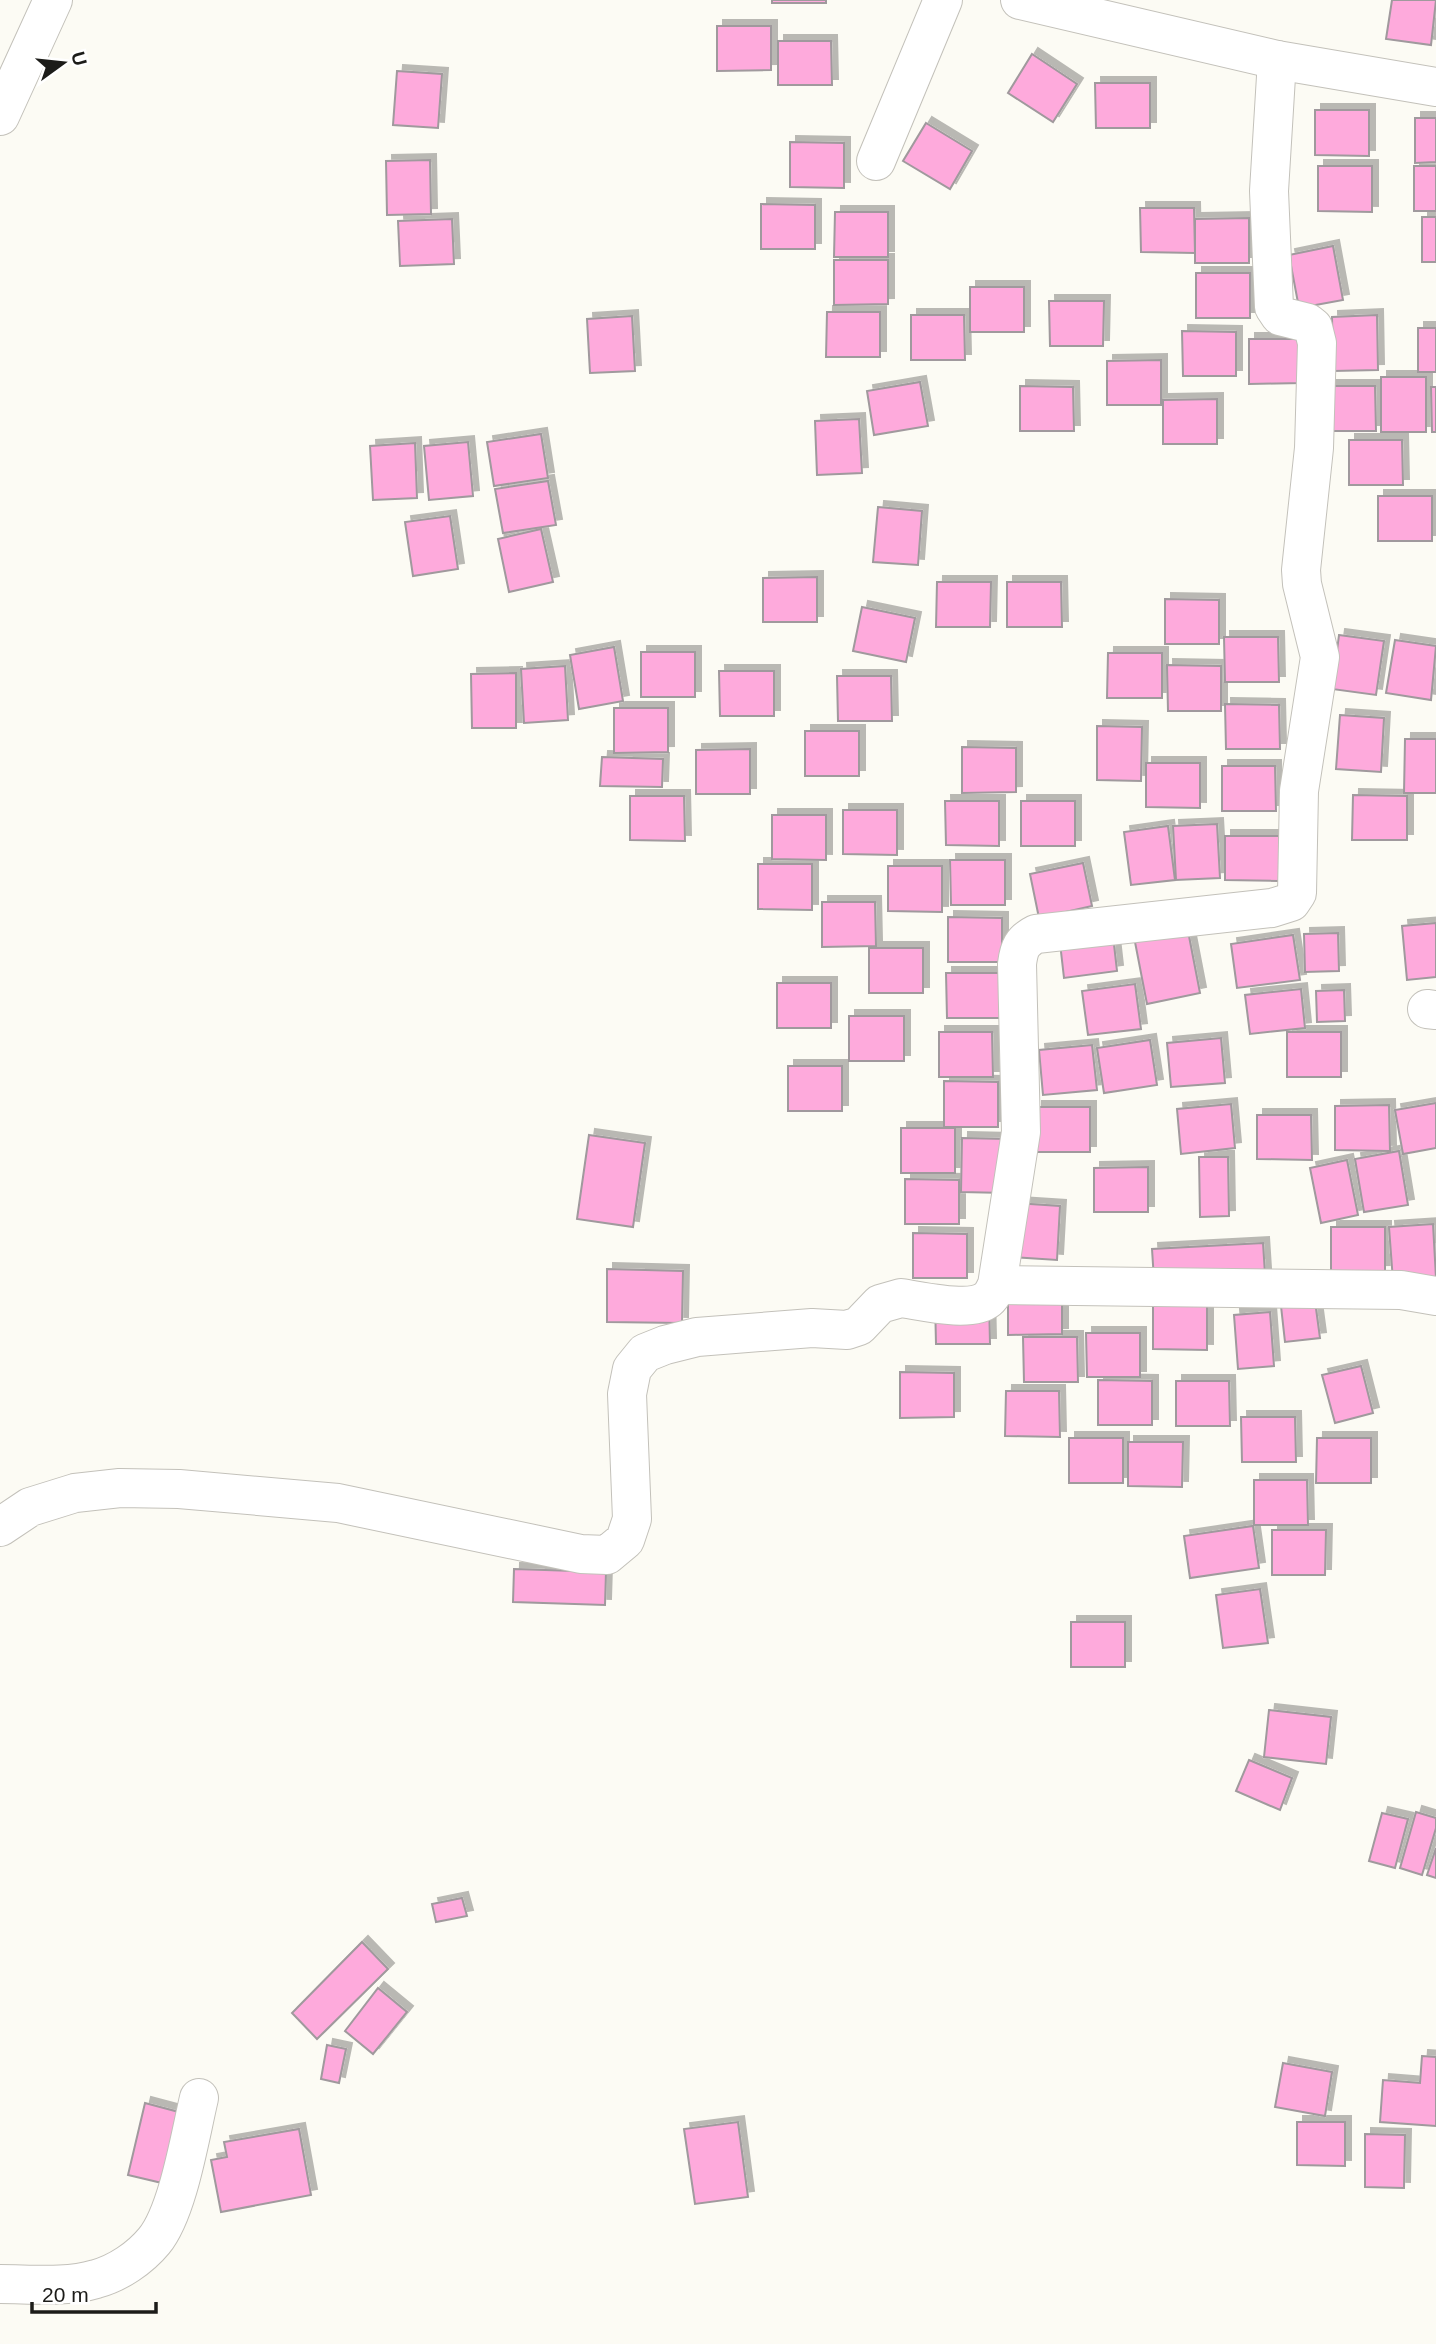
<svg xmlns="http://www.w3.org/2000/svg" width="1436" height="2344" viewBox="0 0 1436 2344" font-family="Helvetica,sans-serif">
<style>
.building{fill:#feaadc;stroke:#a0999d;stroke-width:2;filter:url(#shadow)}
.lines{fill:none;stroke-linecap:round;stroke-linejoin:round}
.minor-casing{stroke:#c3c1ba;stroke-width:40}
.minor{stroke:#fff;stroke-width:38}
</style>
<defs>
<filter id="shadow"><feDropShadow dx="6" dy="-6" stdDeviation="0" flood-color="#0004"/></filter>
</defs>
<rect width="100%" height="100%" fill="#fcfbf4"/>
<g class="building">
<rect x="772" y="0" width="54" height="3"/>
<polygon points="1392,0 1436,0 1431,45 1386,39"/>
<polygon points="717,26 771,26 771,70 717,71"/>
<polygon points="778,41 831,41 832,85 778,85"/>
<polygon points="1032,54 1077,84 1053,122 1008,93"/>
<polygon points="397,71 442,74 438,128 393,125"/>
<polygon points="1095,83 1150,83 1150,128 1096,128"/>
<polygon points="1315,110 1369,110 1369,156 1315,155"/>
<polygon points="1415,118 1436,118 1436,162 1415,163"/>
<polygon points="926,123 972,151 950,189 903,161"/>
<polygon points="790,142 844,143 844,188 790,187"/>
<polygon points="430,160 431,214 387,215 386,161"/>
<polygon points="1318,166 1372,166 1372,212 1318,211"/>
<rect x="1414" y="166" width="22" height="45"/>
<polygon points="761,204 815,205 815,249 761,249"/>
<polygon points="1140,208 1194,208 1195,253 1141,252"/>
<polygon points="835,212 888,212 888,257 834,257"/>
<rect x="1422" y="217" width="14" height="45"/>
<polygon points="1249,218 1249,263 1195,263 1195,219"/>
<polygon points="452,219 454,264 400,266 398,221"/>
<polygon points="1333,246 1343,300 1299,308 1289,255"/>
<polygon points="834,260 888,260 888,304 834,305"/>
<rect x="1196" y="273" width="54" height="45"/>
<rect x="970" y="287" width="54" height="45"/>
<polygon points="1049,301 1104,301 1103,346 1050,346"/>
<polygon points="827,312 880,312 880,357 826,357"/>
<polygon points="911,315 964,315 965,360 911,360"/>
<polygon points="1377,315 1378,370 1333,371 1332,317"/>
<polygon points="632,316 635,371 590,373 587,319"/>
<rect x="1418" y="328" width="18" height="44"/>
<polygon points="1182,331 1236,332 1236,376 1183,376"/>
<polygon points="1249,339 1303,339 1303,383 1249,384"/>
<polygon points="1161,360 1161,405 1107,405 1107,361"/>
<rect x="1381" y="377" width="45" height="55"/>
<polygon points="920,382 928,426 874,435 867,391"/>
<polygon points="1020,386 1073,387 1074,431 1020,431"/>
<polygon points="1322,386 1375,386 1376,431 1322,431"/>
<polygon points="1431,387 1436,387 1436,432 1432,432"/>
<polygon points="1217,399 1217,444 1163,444 1163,400"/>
<polygon points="859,419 862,473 817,475 815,421"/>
<polygon points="541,434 548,478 494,486 487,442"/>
<polygon points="1349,440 1402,440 1403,485 1349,485"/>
<polygon points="468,442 473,496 429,500 424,446"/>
<polygon points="415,443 417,498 373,500 370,446"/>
<polygon points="548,481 556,525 503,533 495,489"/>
<rect x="1378" y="496" width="54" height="45"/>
<polygon points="878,507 922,511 918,565 873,562"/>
<polygon points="450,516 458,569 413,576 405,522"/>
<polygon points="541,529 553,582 509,592 498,539"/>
<polygon points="817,577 817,622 763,622 763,578"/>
<polygon points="937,582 991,582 990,627 936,627"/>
<polygon points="1007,582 1061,582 1062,627 1007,627"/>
<polygon points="1165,599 1219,600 1219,644 1165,644"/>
<polygon points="862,607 915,618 906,662 853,651"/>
<polygon points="1339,635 1384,641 1376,695 1332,689"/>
<polygon points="1224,637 1278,637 1279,682 1225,682"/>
<polygon points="1395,640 1436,646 1431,700 1386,693"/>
<polygon points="614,647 623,701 579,709 570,655"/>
<rect x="641" y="652" width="54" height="45"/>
<polygon points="1108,653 1162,653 1162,698 1107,698"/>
<polygon points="1167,665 1221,666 1221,711 1168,711"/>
<polygon points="565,666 568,720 524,723 521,669"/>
<polygon points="719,671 774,671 774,716 720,716"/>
<polygon points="516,673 516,728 472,728 471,674"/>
<polygon points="837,676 891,676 892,721 838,721"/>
<polygon points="1225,704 1279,705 1280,749 1226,749"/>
<polygon points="614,708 668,708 668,752 614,753"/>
<polygon points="1340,715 1384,718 1381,772 1336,769"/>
<polygon points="1097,726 1142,727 1141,781 1097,780"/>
<rect x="805" y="731" width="54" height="45"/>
<polygon points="1405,739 1436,739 1436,793 1404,793"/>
<polygon points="962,747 1016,748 1016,792 962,793"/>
<polygon points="750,749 750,794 696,794 696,750"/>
<polygon points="602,757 663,759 662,787 600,786"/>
<polygon points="1146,763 1200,763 1200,808 1146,807"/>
<polygon points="1222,766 1275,766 1276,811 1222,811"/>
<polygon points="1353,795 1407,796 1407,840 1352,840"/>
<polygon points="630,796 684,796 685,841 630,840"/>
<polygon points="945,801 999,801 999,846 946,845"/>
<rect x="1021" y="801" width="54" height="45"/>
<polygon points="843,810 897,810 897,855 843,854"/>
<polygon points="772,815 826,815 826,860 772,859"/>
<polygon points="1217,824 1220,878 1176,880 1173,826"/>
<polygon points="1168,826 1175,880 1131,885 1124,832"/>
<polygon points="1225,836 1279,836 1279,881 1225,880"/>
<polygon points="950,860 1005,860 1005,905 951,905"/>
<polygon points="1083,863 1092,906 1039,918 1030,874"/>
<polygon points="758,864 812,864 812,910 758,909"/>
<polygon points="888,866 942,866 942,912 888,911"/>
<polygon points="822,902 875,902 876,946 822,947"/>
<polygon points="948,917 1002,918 1002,962 948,962"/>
<polygon points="1436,923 1436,977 1407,980 1402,926"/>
<polygon points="1112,927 1117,971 1064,978 1059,934"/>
<polygon points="1188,931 1200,993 1147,1004 1135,942"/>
<polygon points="1338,933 1339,971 1305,972 1304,934"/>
<polygon points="1293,935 1300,980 1237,988 1231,944"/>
<rect x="869" y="948" width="54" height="45"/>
<polygon points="946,973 1000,973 1001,1018 947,1018"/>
<rect x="777" y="983" width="54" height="45"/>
<polygon points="1135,984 1141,1029 1088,1035 1082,991"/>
<polygon points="1301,989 1305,1028 1250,1034 1245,995"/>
<polygon points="1344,990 1345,1021 1317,1022 1316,991"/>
<rect x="849" y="1016" width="55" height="45"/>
<polygon points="939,1032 992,1032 993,1077 939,1077"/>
<rect x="1287" y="1032" width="54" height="45"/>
<polygon points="1221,1038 1225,1083 1171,1087 1167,1043"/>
<polygon points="1150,1040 1157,1085 1104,1093 1097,1048"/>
<polygon points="1092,1045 1097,1090 1043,1095 1039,1050"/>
<rect x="788" y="1066" width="54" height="45"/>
<polygon points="944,1081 998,1082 998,1127 944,1127"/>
<polygon points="1436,1103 1436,1148 1403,1154 1395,1110"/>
<polygon points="1231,1104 1235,1148 1181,1154 1177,1109"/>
<polygon points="1389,1105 1390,1151 1335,1150 1335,1106"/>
<rect x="1036" y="1107" width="54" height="45"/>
<polygon points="1257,1115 1311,1115 1312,1160 1257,1159"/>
<rect x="901" y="1128" width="54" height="45"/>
<polygon points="589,1135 645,1143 633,1227 577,1219"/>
<polygon points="962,1138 1006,1139 1006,1193 961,1192"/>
<polygon points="1399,1151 1408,1205 1364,1212 1355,1159"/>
<polygon points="1199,1157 1228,1157 1229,1216 1200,1217"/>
<polygon points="1347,1160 1358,1215 1321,1223 1310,1168"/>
<polygon points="1148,1167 1148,1212 1094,1212 1094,1168"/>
<polygon points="905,1179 959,1180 959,1224 905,1224"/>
<polygon points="1015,1203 1060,1206 1057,1260 1012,1257"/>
<polygon points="1433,1224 1436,1278 1393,1281 1389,1227"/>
<polygon points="1331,1227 1385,1227 1385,1271 1331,1272"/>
<polygon points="913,1233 967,1234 967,1278 913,1278"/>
<polygon points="1263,1243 1265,1274 1154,1280 1152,1249"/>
<polygon points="607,1269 683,1271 682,1323 607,1322"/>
<polygon points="1008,1290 1062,1290 1062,1334 1008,1335"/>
<polygon points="989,1299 990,1344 936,1344 935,1300"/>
<polygon points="1315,1301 1320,1338 1285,1342 1281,1306"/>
<polygon points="1153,1304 1207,1305 1207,1350 1153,1349"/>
<polygon points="1270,1312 1274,1366 1238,1369 1234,1315"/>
<polygon points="1086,1333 1140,1333 1140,1377 1087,1377"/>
<polygon points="1023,1337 1077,1337 1078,1382 1024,1382"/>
<polygon points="1361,1366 1373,1413 1335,1423 1322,1375"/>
<polygon points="900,1372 954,1373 954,1417 900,1418"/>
<polygon points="1098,1380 1152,1381 1152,1425 1098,1425"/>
<polygon points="1176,1381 1229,1381 1230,1426 1176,1426"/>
<polygon points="1006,1391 1059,1391 1060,1437 1005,1436"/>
<polygon points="1241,1417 1295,1417 1296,1462 1242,1462"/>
<rect x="1069" y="1438" width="54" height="45"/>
<polygon points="1317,1438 1371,1438 1371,1483 1316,1483"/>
<polygon points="1128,1442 1183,1442 1182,1487 1128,1486"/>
<polygon points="1254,1480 1307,1480 1308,1525 1254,1525"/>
<polygon points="1253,1526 1259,1568 1190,1578 1184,1536"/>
<polygon points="1272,1530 1326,1530 1325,1575 1272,1575"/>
<polygon points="514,1569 606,1572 605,1605 513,1602"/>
<polygon points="1260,1589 1268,1643 1223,1648 1216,1595"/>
<rect x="1071" y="1622" width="54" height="45"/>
<polygon points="1269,1710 1331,1717 1326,1764 1264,1757"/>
<polygon points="1249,1760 1292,1778 1280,1810 1236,1791"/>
<polygon points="1416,1812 1436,1818 1436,1828 1422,1875 1400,1868"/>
<polygon points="1382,1813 1408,1819 1395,1868 1369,1861"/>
<polygon points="1436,1848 1436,1878 1427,1875"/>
<polygon points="462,1898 467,1916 436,1922 432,1904"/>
<polygon points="362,1942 388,1969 317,2039 292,2013"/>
<polygon points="378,1988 407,2012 373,2054 345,2031"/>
<polygon points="327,2045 346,2049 339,2083 321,2079"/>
<polygon points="1422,2056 1436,2057 1436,2126 1380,2122 1383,2080 1420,2083"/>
<polygon points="1283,2063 1332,2072 1325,2116 1275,2107"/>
<polygon points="145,2103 190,2115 162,2183 128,2175"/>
<polygon points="738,2122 748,2197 695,2204 684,2129"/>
<polygon points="1297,2122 1345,2122 1345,2166 1297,2165"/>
<polygon points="299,2129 311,2195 221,2212 211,2160 227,2157 224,2142"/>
<polygon points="1365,2134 1405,2135 1404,2188 1365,2187"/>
</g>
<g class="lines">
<g class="minor-casing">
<g id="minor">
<polyline points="1020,0 1277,60 1436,87"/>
<polyline points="0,116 53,0"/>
<polyline points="876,161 943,0"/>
<polyline points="1427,1009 1436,1010"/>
<polyline points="997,1285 1401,1290 1436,1296"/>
<path d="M0 1527 30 1507 75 1493 120 1488 179 1489 338 1503 581 1554 607 1555 625 1540 632 1519 627 1394 632 1369 645 1353 665 1345 697 1337 812 1328 847 1330 859 1326 880 1304 901 1298C922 1301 971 1313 988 1299 992 1296 995 1289 997 1285L1021 1132 1017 964C1019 948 1022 941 1036 934L1272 908 1291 902 1297 893 1299 791 1320 657 1302 584 1301 570 1314 448 1317 343 1313 327 1308 323 1280 316 1274 307 1269 191 1277 60"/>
<path d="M0 2284C31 2284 66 2288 96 2279 118 2273 140 2258 154 2241 178 2212 190 2136 199 2098"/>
</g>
</g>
<use href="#minor" class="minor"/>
</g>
<g transform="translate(63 63) rotate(75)" stroke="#ffffff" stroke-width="5" paint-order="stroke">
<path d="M0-5L12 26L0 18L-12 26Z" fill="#1c1c19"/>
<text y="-10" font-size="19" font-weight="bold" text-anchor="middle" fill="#1c1c19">U</text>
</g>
<path d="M32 2302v10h124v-10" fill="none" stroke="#1c1c19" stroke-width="3.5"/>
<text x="42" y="2302" font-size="21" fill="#1c1c19" stroke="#ffffff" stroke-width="5" paint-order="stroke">20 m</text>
</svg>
